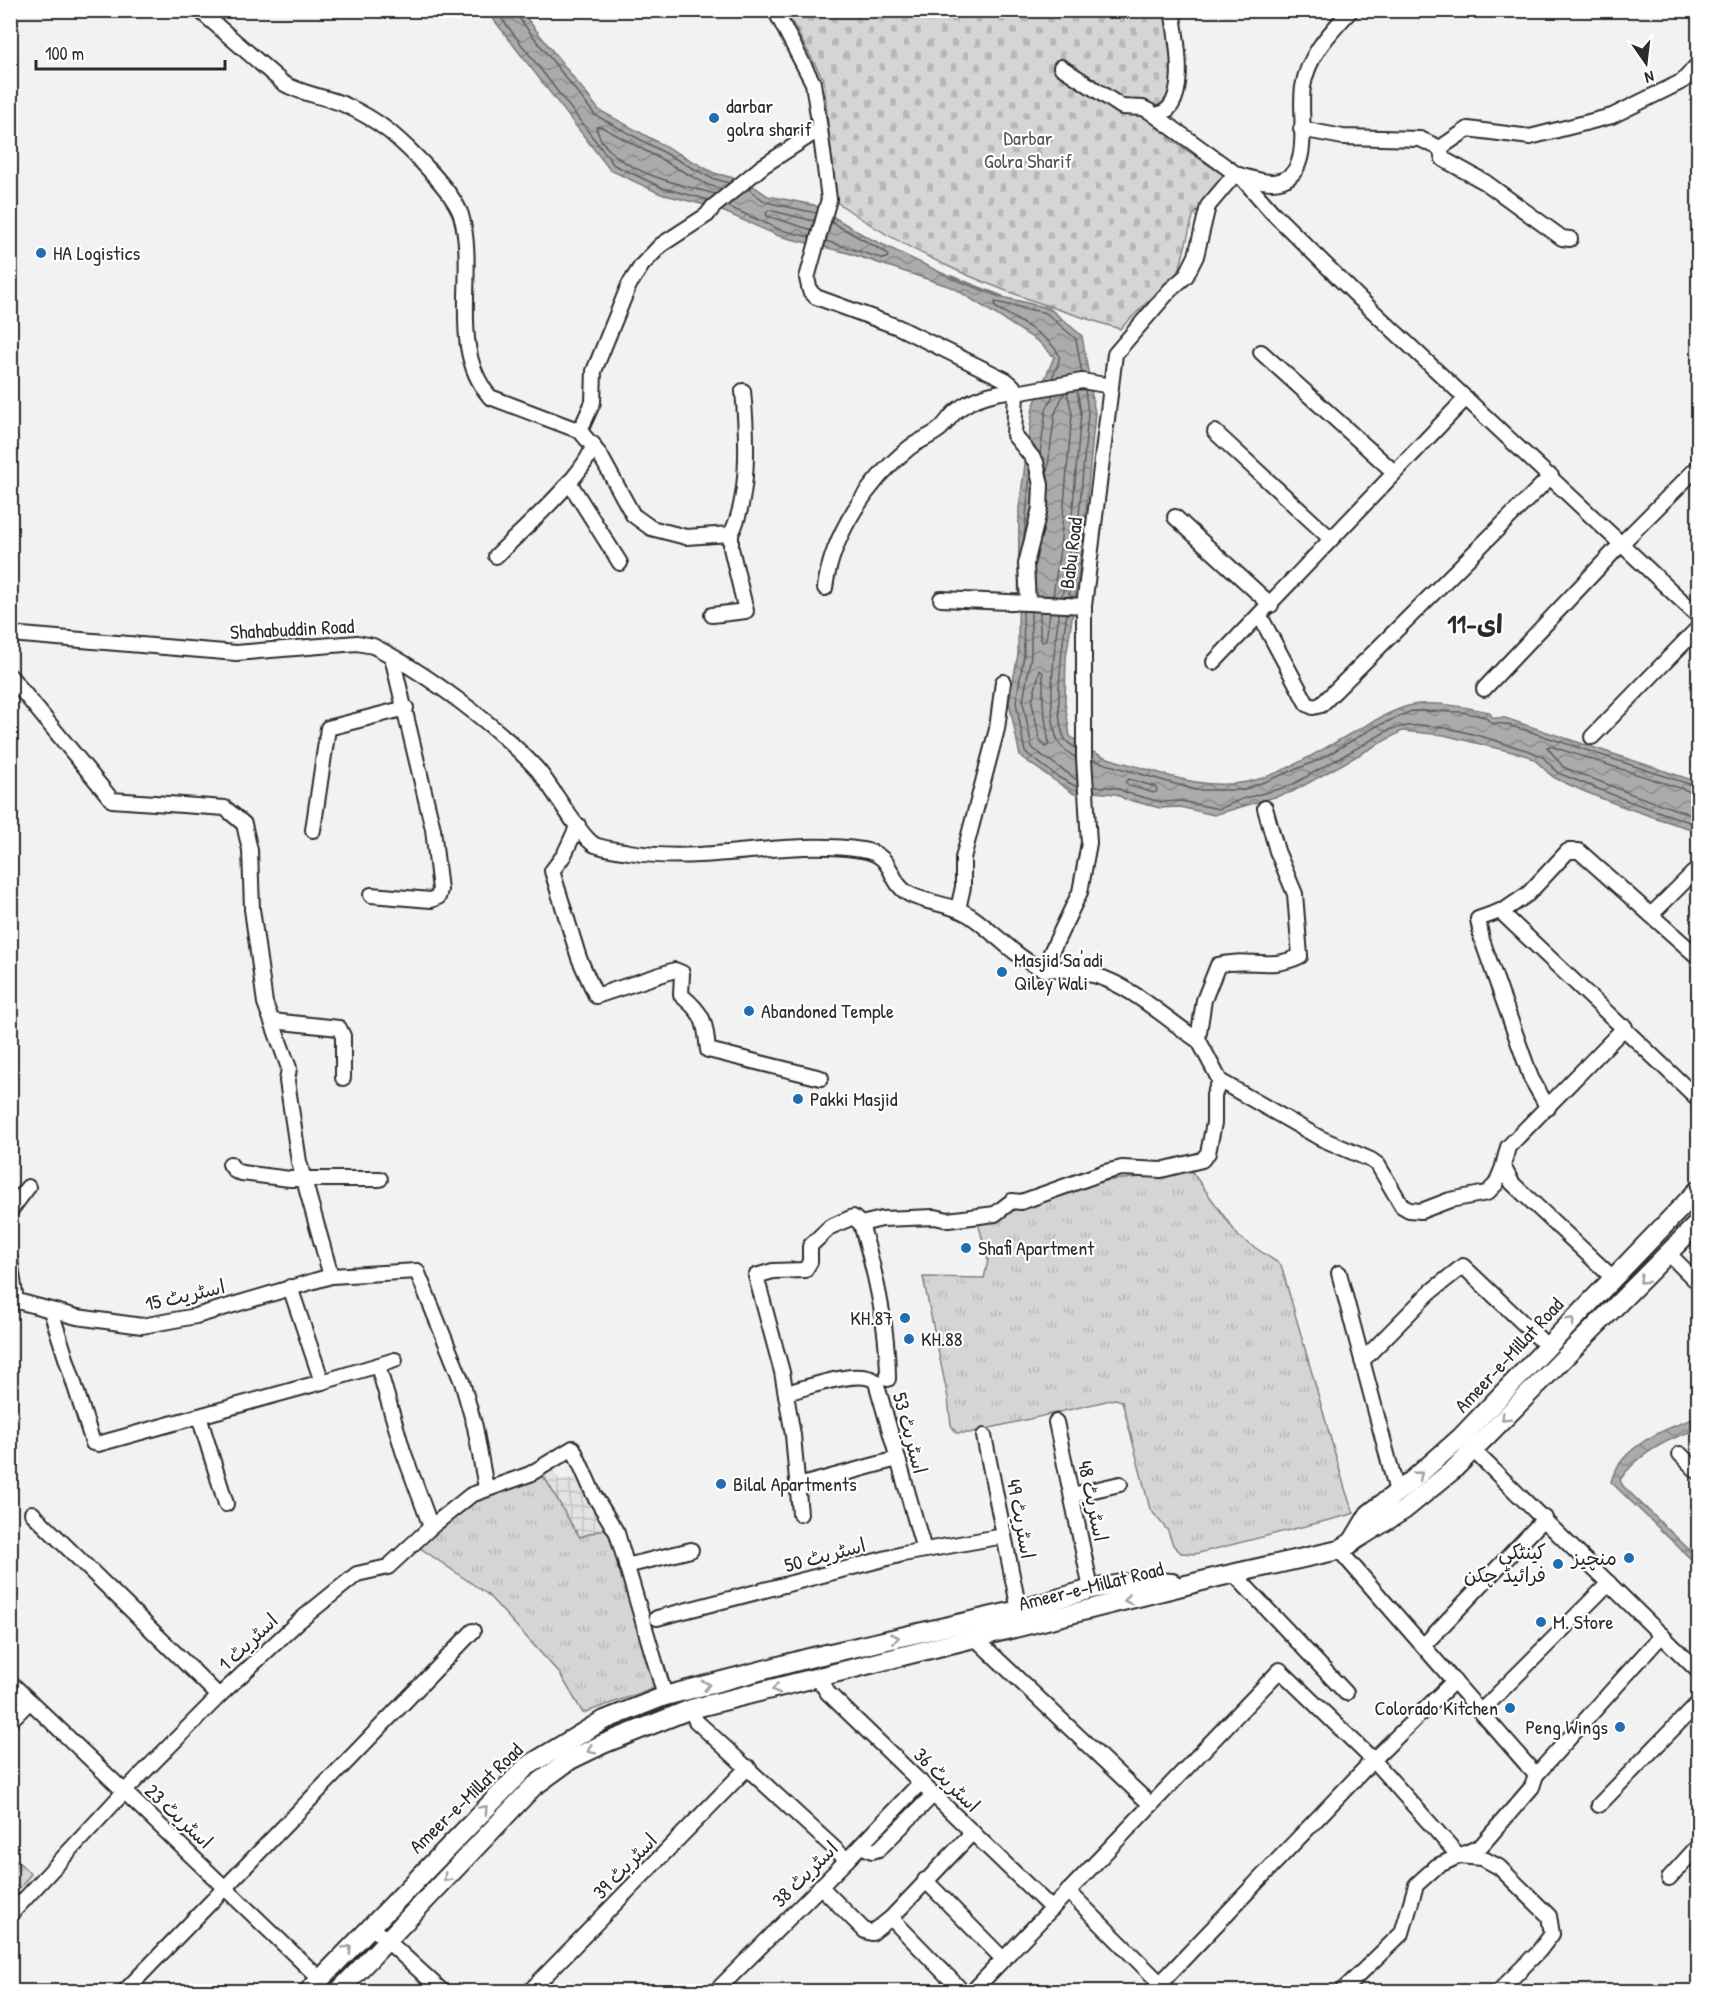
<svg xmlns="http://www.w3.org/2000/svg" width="1709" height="2002" viewBox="0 0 1709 2002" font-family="'Patrick Hand','Playpen Sans Arabic',sans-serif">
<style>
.industrial{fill:url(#industrial-grid)}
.grass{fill:url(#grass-tufts);stroke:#808080;stroke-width:1.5}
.cemetery{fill:url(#cemetery-stones);stroke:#808080;stroke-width:1.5}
.water{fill:url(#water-waves);stroke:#787878;stroke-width:1.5}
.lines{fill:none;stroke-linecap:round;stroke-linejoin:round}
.shore{stroke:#5e5e5e;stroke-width:1.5}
.stream{stroke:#787878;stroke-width:4}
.minor-casing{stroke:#2b2b2b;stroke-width:18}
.secondary-casing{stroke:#2b2b2b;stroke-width:22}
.minor{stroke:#fff;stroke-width:14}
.secondary{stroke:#fff;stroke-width:18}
.oneway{stroke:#a0a0a0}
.poi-dot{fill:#1f6fb2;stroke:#fff;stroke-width:2}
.labels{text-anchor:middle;stroke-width:4.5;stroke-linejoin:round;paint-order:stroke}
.poi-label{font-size:20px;fill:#2b2b2b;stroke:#fff;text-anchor:start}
.park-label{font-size:20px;fill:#565656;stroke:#fff}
.street-label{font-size:20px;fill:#2b2b2b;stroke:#fff}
.district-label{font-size:26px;font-weight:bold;fill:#2b2b2b;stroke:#fff}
</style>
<defs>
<pattern id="industrial-grid" width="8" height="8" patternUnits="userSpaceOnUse" patternTransform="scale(1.5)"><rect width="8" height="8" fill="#e3e3e3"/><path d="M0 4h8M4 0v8" fill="none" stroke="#c3c3c3"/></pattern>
<pattern id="grass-tufts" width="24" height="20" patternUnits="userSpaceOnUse" patternTransform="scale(1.5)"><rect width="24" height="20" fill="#d5d5d5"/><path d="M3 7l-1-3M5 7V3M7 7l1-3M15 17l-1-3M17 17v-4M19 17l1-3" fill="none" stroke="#b7b7b7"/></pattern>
<pattern id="cemetery-stones" width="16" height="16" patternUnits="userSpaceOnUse" patternTransform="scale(1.5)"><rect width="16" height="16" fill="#d5d5d5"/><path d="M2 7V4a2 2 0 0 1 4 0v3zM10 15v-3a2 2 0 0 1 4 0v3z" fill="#b7b7b7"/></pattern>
<pattern id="water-waves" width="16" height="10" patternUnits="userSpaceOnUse" patternTransform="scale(1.5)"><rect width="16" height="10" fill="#ababab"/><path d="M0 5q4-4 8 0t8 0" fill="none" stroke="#8b8b8b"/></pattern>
</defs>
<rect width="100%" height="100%" fill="#f2f2f2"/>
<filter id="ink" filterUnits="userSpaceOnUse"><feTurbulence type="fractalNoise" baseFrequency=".0167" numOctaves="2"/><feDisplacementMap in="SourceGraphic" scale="12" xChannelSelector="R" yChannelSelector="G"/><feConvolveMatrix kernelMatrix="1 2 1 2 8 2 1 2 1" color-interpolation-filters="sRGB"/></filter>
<g filter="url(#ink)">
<polygon class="industrial" points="552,1469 560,1481 575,1477 607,1528 580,1537 563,1515 553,1490 543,1476"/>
<g class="grass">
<polygon points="1190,1169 1239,1237 1281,1265 1346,1492 1354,1513 1349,1515 1195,1554 1181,1553 1173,1545 1168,1531 1150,1509 1122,1401 1115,1399 969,1433 956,1433 951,1425 948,1398 923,1277 984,1278 988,1261 978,1222 1094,1182 1161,1175"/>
<path d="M538 1475 543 1476C557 1495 565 1517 580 1537L607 1528 622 1572 655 1688 583 1713 560 1674 487 1594 413 1543 501 1485Z"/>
</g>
<g class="cemetery">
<path d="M786 11H1166C1180 49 1175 98 1170 139L1226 177 1193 216 1179 271 1120 329C1017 298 923 264 835 201L824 81Z"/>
<polygon points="11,1855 31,1874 19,1889 11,1881"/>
</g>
<g class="water">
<path d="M487 11H521L599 110 714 173 746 181 768 196 814 205 865 236 948 276 1002 297 1049 308 1082 336 1095 413 1082 552 1066 658 1065 702 1070 736C1099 761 1119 760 1153 771 1242 801 1273 777 1350 734 1369 724 1391 710 1412 705 1433 701 1468 707 1489 712L1493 718H1505L1698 782V831C1651 817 1602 801 1557 779 1547 775 1542 763 1528 756L1444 735 1402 731 1292 792 1214 815 1180 807 1160 808 1125 799 1116 794 1093 792 1074 794 1020 756 1009 702 1018 654 1019 508 1033 407 1054 357 1039 342 954 288 848 253 779 236 713 207 661 194 610 170Z"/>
<path d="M1698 1417V1429C1670 1438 1637 1454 1620 1480L1623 1486 1698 1558V1566L1611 1482C1620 1446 1666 1428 1698 1417Z"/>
</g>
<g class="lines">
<g class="shore">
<polyline points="495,10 614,165 663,188 709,200"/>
<polyline points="517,10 518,17 595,115 711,178 729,183"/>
<polyline points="748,189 766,202 816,213"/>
<path d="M716 194C680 185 606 170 596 127L600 126 708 185 722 189"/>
<polyline points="727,206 781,230 810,237"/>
<polyline points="812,230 767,216 766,212 769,210 814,221"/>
<polyline points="826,241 884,259 888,257 887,253 831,222"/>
<path d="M1052 378C1054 372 1061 362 1059 356 1055 339 1010 316 995 307V302L1046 313 1076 339 1082 373"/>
<polyline points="1040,454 1046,410 1053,395"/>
<polyline points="1047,473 1055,413 1064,393"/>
<polyline points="1024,538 1030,473"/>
<polyline points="1053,596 1060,549 1072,414 1067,392"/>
<polyline points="1062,597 1069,551 1081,413 1077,390"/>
<polyline points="1069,597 1076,551 1088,413 1085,390"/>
<polyline points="1023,611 1024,655 1016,702 1025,752 1058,777 1077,787"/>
<polyline points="1031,611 1031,655 1023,702 1032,748 1077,780"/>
<polyline points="1040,612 1040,639 1043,642 1046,640 1050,612"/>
<path d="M1059 613C1055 642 1045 717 1059 743 1062 749 1070 754 1076 758"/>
<path d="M1067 613C1063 640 1052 716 1065 739 1067 743 1073 746 1076 749"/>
<polygon points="1040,670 1043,673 1043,704 1049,744 1046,747 1040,742 1032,702"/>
<polyline points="1092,760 1196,790 1244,790 1319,760 1375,727 1412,711 1462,712 1485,717 1491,723 1504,724 1528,731 1698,787"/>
<polygon points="1129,779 1156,787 1157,791 1154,793 1130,786 1125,782"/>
<path d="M1094 786 1117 788 1127 793 1161 802 1181 801 1219 809 1242 799 1290 786 1387 731C1425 714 1490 740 1530 751L1543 757 1558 773 1631 802 1698 825"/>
<polyline points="1698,794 1550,746 1547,747 1563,767 1634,795 1698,817"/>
</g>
<polyline class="stream" points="951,277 1002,297"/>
<g class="minor-casing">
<g id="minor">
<path d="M199 10 283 83C301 94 323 96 343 104 359 111 376 121 390 132 410 149 453 191 461 215 478 274 447 346 490 397L580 431 600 455 633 515 651 528 686 537 731 534C750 498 747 432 743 391"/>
<polyline points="1061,67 1122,107 1143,108 1149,111 1243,179 1272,212 1360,299 1698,616"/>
<path d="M1155 115C1192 111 1176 35 1172 10"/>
<polyline points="820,129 829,199 807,278 810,291 816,297 898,327 1006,380 1013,386 1016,393 1014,435 1036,462 1041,485 1040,508 1026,564 1028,603 1084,606"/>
<polyline points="1301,129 1343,137 1420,139 1440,148 1443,159 1485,182 1562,238 1570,239"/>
<polyline points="1440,148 1468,129 1530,137 1612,116 1683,81 1698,64"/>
<polyline points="1261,352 1394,472"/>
<polyline points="1016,393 1082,381 1111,386"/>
<polyline points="580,431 593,402 594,371 629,285 642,265 661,245 707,215 713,207 763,166 820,129 813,83 775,10"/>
<polyline points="1215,432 1330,538"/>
<polyline points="569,482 620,563"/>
<polyline points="1175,517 1271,605"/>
<path d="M496 556C517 535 590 471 593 444"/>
<path d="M825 588C832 535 868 481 909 448 918 441 930 437 940 429 947 423 951 414 959 409 974 397 997 392 1015 390"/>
<polyline points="941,599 1028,603"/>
<polyline points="712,615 746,611 731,548 731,534"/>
<polyline points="1260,616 1307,704 1313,707 1321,705 1551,476"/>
<path d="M10 634 236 653 357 643 373 646C425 672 496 725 536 768 551 784 580 838 595 845 605 849 618 850 629 852 707 865 784 838 862 850 896 855 887 882 909 894 928 904 950 903 969 915 989 927 1022 964 1044 969 1048 970 1054 969 1058 969 1070 970 1085 973 1097 976 1131 986 1169 1021 1199 1041"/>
<polyline points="1214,662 1466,398"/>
<polyline points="10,676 112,800 225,808 244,824 250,850 252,909 265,1003 289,1068 287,1081 299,1162 331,1276"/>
<polyline points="1484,689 1620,545 1698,467"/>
<polyline points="1592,737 1698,628"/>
<path d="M1265 808 1277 851 1295 894 1300 956C1270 971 1248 957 1218 965L1204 1000 1198 1039 1220 1081 1320 1138 1371 1160 1378 1165 1402 1206 1409 1210 1421 1211 1450 1200 1487 1193 1496 1184 1503 1167"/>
<path d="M578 825 564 855 552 871 579 958 596 996 675 970 682 973 681 995C704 1014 705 1021 708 1050L821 1078"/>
<polyline points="313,830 328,728 406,708"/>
<polyline points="371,895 431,900 438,897 440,890 433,829 392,657"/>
<polyline points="958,909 963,887 963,858 997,729 1003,682"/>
<polyline points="1500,911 1698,1099"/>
<polyline points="1651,915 1693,873"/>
<path d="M1043 969 1080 892 1089 843 1084 758V606L1115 354 1170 290 1186 276 1196 256 1208 206 1235 174C1247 177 1260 182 1272 182 1316 181 1298 116 1303 87 1308 55 1330 33 1351 10"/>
<polyline points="272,1021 339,1028 343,1036 343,1078"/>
<polyline points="1548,1108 1531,1078 1482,940 1478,919 1506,909 1528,894 1568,851 1579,851 1698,957"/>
<polyline points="230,1164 235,1171 242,1173 290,1179 380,1179"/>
<polyline points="10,1211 28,1187"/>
<path d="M861 1224C876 1274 888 1327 888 1379"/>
<polyline points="1669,1254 1694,1279 1698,1275"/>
<polyline points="10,1259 16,1301"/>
<polyline points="1339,1273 1397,1492"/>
<polyline points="1613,1278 1512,1183 1503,1166 1508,1147 1625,1027"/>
<polyline points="10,1299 77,1317 142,1326 196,1316 331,1276 417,1271 462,1382 475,1427 486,1488"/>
<polyline points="51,1311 93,1443 98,1444 199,1416"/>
<polyline points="1362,1361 1429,1293 1463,1266 1547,1346"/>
<polyline points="378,1366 403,1451 431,1527"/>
<polyline points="322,1382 395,1360"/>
<path d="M786 1393C806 1388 862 1367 876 1382L924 1550"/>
<polyline points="1056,1422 1091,1589"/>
<polyline points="984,1436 1019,1610"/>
<polyline points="1473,1450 1698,1671"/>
<polyline points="1680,1454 1698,1472"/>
<polyline points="798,1486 897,1459"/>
<polyline points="1072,1495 1120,1484"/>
<polyline points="226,1504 199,1416 322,1382 290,1287"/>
<polyline points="32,1513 219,1696"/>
<polyline points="800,1514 793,1435 782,1372 756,1276 773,1271 805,1270 810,1262 810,1246 830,1227 853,1217 861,1224 882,1219 935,1217 948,1220 995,1214 1012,1201 1021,1202 1105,1172 1122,1168 1161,1170 1202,1160 1208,1153 1214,1123 1214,1095 1220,1081"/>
<polyline points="1339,1550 1536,1775"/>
<polyline points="626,1566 691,1550"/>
<polyline points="1233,1573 1346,1693"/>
<polyline points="657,1618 903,1554 1004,1536"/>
<polyline points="976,1639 1151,1805"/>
<polyline points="1424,1645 1545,1518"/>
<polyline points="818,1678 828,1693 1052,1909"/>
<polyline points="10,1682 320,1979"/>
<polyline points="691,1709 696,1721 847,1860"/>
<polyline points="1481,1711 1609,1583"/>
<polyline points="10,1721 30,1701"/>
<polyline points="1599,1805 1698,1703"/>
<polyline points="861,1846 872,1851 879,1849 934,1794"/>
<polyline points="1669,1878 1698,1846"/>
<polyline points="925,1880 1003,1959"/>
<polyline points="820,1886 865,1931 872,1933 891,1918 973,1832"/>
<polyline points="1068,1891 1169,1992"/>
<polyline points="10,1915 124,1792 219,1696 299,1621 357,1574 388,1567 431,1527 471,1495 530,1474 573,1448 594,1495 617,1533 665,1696"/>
<polyline points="891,1918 963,1992"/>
<polyline points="370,1925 443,1992"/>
<polyline points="124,1992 473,1631"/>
<polyline points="529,1992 748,1767"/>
<polyline points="715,1992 847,1860 921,1782"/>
<polyline points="972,1992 1280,1670 1373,1760 1459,1856 1482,1858 1499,1867 1549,1916 1552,1934 1539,1951 1498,1992"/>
<polyline points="1152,1992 1373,1760 1454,1681"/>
<polyline points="1341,1992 1402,1933 1416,1885 1437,1866 1481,1846 1532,1787 1536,1775 1662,1635"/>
</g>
</g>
<g class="secondary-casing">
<g id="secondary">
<polyline points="1351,1544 1369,1514 1409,1483 1460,1438 1698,1190"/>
<polyline points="308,1992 526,1767 602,1721 665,1696 813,1657 1019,1610 1091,1589 1141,1581 1172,1583"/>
<polyline points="338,1992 533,1787 570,1760 603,1744 691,1709 1218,1577 1339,1550 1404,1510 1453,1470 1698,1223"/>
</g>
</g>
<use href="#minor" class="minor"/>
<use href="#secondary" class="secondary"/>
</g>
<defs><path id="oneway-chevron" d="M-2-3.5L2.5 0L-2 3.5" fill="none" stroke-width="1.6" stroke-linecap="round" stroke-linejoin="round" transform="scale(1.5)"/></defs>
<g class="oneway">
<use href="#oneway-chevron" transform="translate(1643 1280) rotate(135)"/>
<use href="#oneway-chevron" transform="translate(1571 1321) rotate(-46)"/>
<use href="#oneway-chevron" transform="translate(1505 1418) rotate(135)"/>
<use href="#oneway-chevron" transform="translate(1419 1475) rotate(-39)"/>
<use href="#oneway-chevron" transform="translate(1128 1600) rotate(166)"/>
<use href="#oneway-chevron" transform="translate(895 1638) rotate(-13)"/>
<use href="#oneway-chevron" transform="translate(706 1685) rotate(-15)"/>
<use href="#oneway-chevron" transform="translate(776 1689) rotate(166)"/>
<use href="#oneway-chevron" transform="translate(591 1750) rotate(154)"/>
<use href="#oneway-chevron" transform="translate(484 1809) rotate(-47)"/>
<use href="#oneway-chevron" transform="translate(447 1878) rotate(134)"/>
<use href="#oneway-chevron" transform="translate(348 1949) rotate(-47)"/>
</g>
</g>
<g class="poi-dot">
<circle cx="714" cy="118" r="6"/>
<circle cx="41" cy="253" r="6"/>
<circle cx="1002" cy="972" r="6"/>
<circle cx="749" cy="1011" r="6"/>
<circle cx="798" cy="1099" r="6"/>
<circle cx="966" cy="1248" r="6"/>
<circle cx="905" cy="1318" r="6"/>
<circle cx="909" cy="1339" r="6"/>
<circle cx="721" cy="1484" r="6"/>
<circle cx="1629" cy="1558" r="6"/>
<circle cx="1558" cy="1564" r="6"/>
<circle cx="1541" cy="1622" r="6"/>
<circle cx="1510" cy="1708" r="6"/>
<circle cx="1620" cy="1727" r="6"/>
</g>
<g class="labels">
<g class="poi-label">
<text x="726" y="113">darbar<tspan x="726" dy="23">golra sharif</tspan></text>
<text x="53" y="260">HA Logistics</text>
<text x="1014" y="967">Masjid Sa'adi<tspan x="1014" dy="23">Qiley Wali</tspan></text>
<text x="761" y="1018">Abandoned Temple</text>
<text x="810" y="1106">Pakki Masjid</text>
<text x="978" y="1255">Shafi Apartment</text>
<text x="893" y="1325" text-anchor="end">KH.87</text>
<text x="921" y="1346">KH.88</text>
<text x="733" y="1491">Bilal Apartments</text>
<text x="1546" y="1559" text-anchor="end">کینٹکی<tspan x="1546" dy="23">فرائیڈ چکن</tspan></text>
<text x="1617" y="1565" text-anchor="end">منچیز</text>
<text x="1553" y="1629">M. Store</text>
<text x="1498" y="1715" text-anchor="end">Colorado Kitchen</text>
<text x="1608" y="1734" text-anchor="end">Peng Wings</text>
</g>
<g class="park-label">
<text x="1028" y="145">Darbar<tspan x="1028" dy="23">Golra Sharif</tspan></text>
</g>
<g class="street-label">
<text transform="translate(1071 553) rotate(-83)" y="7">Babu Road</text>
<text transform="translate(292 629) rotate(-3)" y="7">Shahabuddin Road</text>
<text transform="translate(185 1295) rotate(-13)" y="7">اسٹریٹ 15</text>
<text transform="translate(1509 1355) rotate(-47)" y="7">Ameer-e-Millat Road</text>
<text transform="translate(910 1433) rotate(75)" y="7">اسٹریٹ 53</text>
<text transform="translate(1093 1501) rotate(78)" y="7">اسٹریٹ 48</text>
<text transform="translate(1021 1519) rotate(79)" y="7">اسٹریٹ 49</text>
<text transform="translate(825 1555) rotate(-15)" y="7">اسٹریٹ 50</text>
<text transform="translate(1091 1586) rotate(-14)" y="7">Ameer-e-Millat Road</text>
<text transform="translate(248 1642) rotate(-43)" y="7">اسٹریٹ 1</text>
<text transform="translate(947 1780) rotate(44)" y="7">اسٹریٹ 36</text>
<text transform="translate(466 1798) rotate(-44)" y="7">Ameer-e-Millat Road</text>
<text transform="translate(179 1816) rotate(43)" y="7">اسٹریٹ 23</text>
<text transform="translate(625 1866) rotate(-46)" y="7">اسٹریٹ 39</text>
<text transform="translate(805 1874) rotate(-45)" y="7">اسٹریٹ 38</text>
</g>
<g class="district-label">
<text x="1475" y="633">ای-11</text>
</g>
</g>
<rect width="1709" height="2002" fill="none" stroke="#fff" stroke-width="36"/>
<rect x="18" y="18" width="1673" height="1966" fill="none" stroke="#2b2b2b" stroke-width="2" filter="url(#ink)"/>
<g transform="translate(1646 63) rotate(166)" stroke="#ffffff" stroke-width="4.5" paint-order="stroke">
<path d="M0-4.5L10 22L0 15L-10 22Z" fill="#2b2b2b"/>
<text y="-9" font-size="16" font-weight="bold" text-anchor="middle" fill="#2b2b2b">N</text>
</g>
<path d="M36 60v9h189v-9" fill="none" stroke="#2b2b2b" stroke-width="3"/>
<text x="45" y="60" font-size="18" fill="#2b2b2b" stroke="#ffffff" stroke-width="4.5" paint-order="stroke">100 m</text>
</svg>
